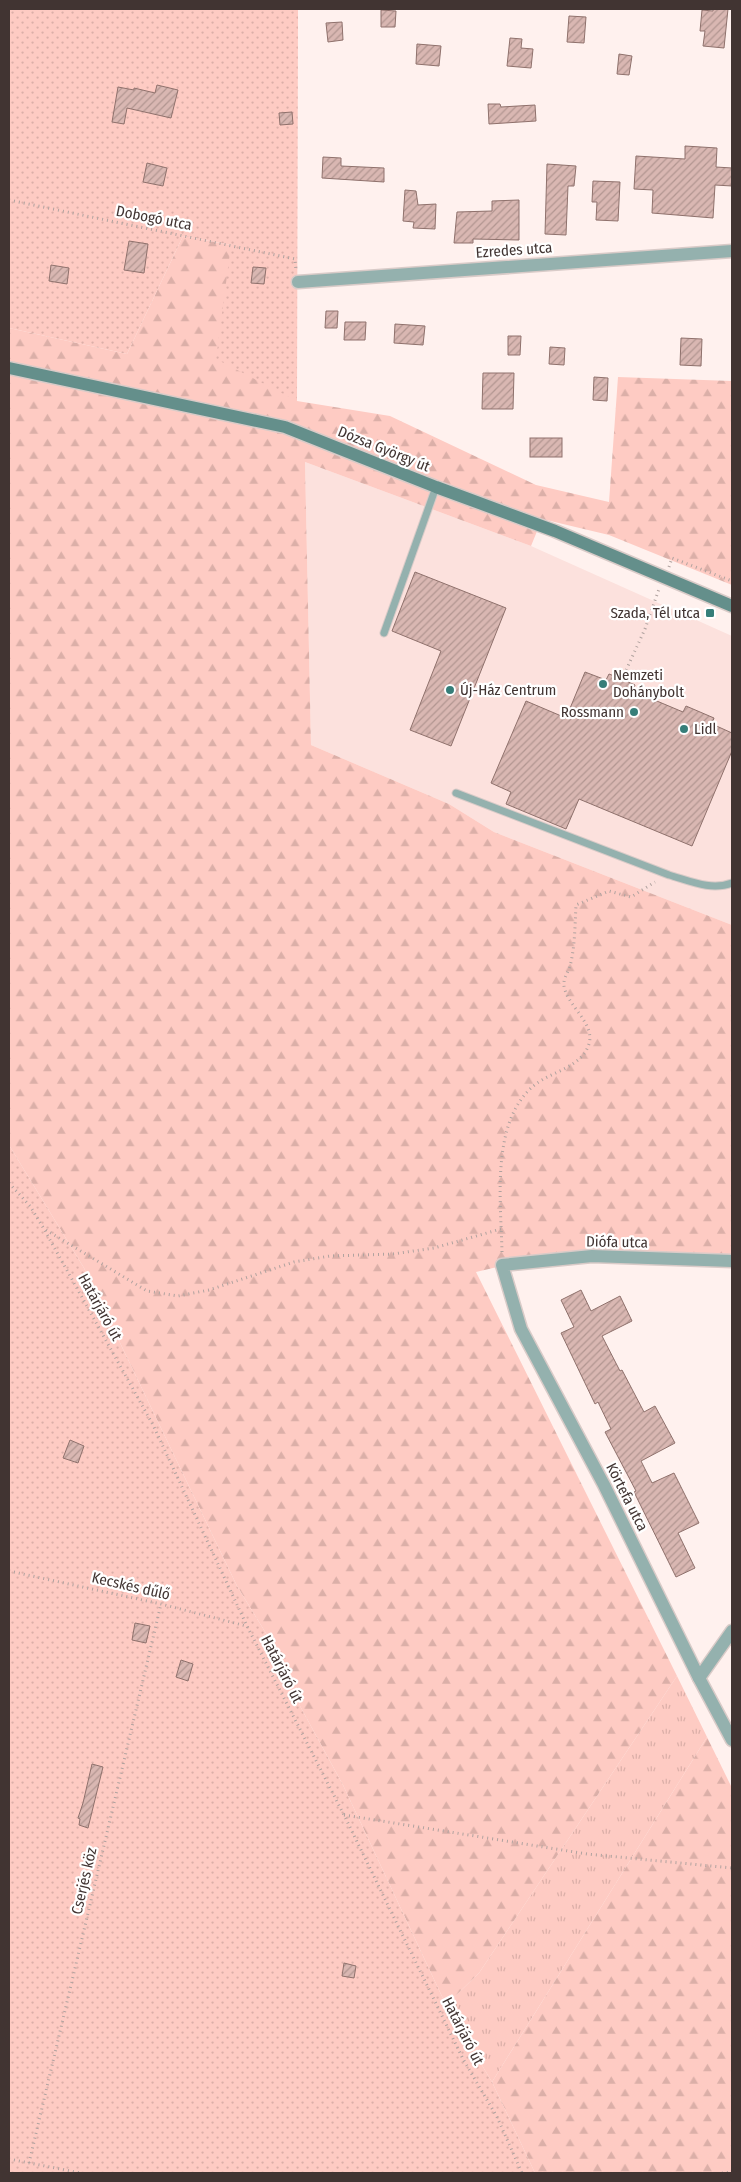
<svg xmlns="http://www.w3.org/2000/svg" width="741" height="2182" viewBox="0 0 741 2182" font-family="'Fira Sans Condensed',sans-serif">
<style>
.built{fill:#fce1dd}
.grass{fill:url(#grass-tufts)}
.forest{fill:url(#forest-firs)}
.garden{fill:url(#garden-dots)}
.building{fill:url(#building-hatch);stroke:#8f716c}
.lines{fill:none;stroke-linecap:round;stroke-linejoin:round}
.service-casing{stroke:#d9cbc8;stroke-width:9}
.minor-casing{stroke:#d9cbc8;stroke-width:15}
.secondary-casing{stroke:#d9cbc8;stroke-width:15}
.path{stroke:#b0a29f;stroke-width:3;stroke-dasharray:1 4;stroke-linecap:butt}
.service{stroke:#94b1ae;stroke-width:7}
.minor{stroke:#94b1ae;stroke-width:12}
.secondary{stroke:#648f8b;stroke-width:12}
.poi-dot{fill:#367e79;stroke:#fff;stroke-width:2}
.labels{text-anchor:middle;stroke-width:4.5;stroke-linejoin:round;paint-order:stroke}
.street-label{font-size:15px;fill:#413432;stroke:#fff}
.poi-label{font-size:15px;fill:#413432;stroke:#fff;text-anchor:start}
</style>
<defs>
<pattern id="grass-tufts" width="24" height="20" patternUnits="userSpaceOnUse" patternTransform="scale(1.25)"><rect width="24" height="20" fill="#fecbc3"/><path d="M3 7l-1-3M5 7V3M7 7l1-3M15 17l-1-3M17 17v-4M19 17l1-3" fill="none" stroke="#dbafa8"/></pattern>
<pattern id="forest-firs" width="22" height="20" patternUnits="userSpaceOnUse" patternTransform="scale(1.25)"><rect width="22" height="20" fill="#fecbc3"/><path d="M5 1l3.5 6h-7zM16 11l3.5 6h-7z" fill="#dbafa8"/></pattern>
<pattern id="garden-dots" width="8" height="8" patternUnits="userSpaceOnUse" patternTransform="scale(1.25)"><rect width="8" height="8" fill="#fecbc3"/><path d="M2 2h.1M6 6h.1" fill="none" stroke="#dbafa8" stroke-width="1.8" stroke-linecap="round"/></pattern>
<pattern id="building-hatch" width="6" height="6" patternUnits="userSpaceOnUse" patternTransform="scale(1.25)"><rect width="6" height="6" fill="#d9b7b2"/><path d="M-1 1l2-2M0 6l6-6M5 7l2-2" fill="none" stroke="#b29691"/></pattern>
</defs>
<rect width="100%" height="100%" fill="#fff1ee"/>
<polygon class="built" points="305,462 531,546 732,636 732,925 494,832 449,804 311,745"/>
<polygon class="grass" points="677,1676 707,1737 492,2082 446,2005 479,1973"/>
<g class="forest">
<path d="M183 236 231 245 297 401 390 416 536 485 609 502 618 377 732 381V585L609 535 542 519 531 546 305 462 311 745 449 804 494 832 732 925V1254C647 1256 559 1251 476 1272L677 1676 479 1973 446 2005 343 1785 300 1706 286 1666 237 1586 84 1268 9 1145V328L127 354Z"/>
<polygon points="707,1737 732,1788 732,2173 535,2173 492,2082"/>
</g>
<g class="garden">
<polygon points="9,9 298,9 297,401 216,359 231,245 183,236 127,354 9,328"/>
<polygon points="9,1145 84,1268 237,1586 286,1666 300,1706 343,1785 446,2005 492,2082 535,2173 9,2173"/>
</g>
<g class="building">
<polygon points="713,9 728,9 724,48 703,46 705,31 700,31 702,10 713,11"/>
<polygon points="381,10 396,11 395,27 381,27"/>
<polygon points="569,16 586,17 584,43 567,42"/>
<polygon points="342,22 343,40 328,42 326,23"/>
<polygon points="510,38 522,39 521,48 533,49 531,68 507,66"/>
<polygon points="417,44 441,46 439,66 416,64"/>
<polygon points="619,54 632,56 629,75 617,74"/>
<polygon points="157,85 178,90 171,118 127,108 124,124 112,122 118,87 134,90 134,88 155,93"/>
<polygon points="488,104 500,104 501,107 535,105 536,121 489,124"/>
<polygon points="292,112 293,124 280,125 279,113"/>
<polygon points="685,146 717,148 716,167 732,168 732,186 715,185 713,218 652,213 653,190 634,189 636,156 685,159"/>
<polygon points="323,157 341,158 341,166 384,168 384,182 322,178"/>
<polygon points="147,163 167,168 163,186 143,182"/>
<polygon points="547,164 576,166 574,186 568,186 566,235 545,234"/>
<polygon points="593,181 620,182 618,221 596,220 597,202 592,202"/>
<polygon points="405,190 416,191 418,205 436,204 435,229 413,228 414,222 403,221"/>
<polygon points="519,200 519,240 473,239 473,243 454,243 457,212 492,211 492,201"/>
<polygon points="129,241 148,244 144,273 124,270"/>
<polygon points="51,265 69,268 67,284 49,281"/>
<polygon points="253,267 266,268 264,284 251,283"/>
<polygon points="326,311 338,311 337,328 325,328"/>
<polygon points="345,322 366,322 365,340 344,340"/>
<polygon points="395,324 425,326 423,345 394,343"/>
<polygon points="508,336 521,336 520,355 508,355"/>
<polygon points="681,338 702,339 701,366 680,365"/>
<polygon points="550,347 565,348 564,365 549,364"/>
<polygon points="483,373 514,373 513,409 482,409"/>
<polygon points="594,377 608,378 607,401 593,400"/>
<rect x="530" y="438" width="32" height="19"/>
<polygon points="415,572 506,608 451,746 410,730 441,651 392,631"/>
<polygon points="585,672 606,680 609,674 622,679 635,685 633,691 683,712 686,706 714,718 712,724 732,733 732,751 692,846 579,799 566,829 506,804 511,792 491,783 526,701 566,718"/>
<polygon points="581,1290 591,1311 620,1296 632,1321 602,1336 620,1371 622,1370 644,1412 655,1406 675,1443 641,1461 652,1483 674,1473 699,1523 678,1533 695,1568 676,1577 634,1492 636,1491 605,1432 611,1429 598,1402 595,1404 561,1333 574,1327 561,1300"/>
<polygon points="70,1440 84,1446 78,1463 63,1458"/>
<polygon points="135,1623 150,1626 146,1643 132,1640"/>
<polygon points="181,1660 193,1664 188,1681 176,1677"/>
<polygon points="92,1764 103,1767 88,1828 79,1825 80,1819 78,1818 83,1803"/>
<polygon points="344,1963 356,1966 354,1978 342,1976"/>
</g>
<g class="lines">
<g class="service-casing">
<g id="service">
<polyline points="384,633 436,487"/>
<path d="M456 793 669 875C690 881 711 891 732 883"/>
</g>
</g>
<g class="minor-casing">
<g id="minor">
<polyline points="298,282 732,251"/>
<polyline points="732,1261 592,1256 502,1265 521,1329 604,1485 699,1678 732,1740"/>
<polyline points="699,1678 732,1631"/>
</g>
</g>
<g class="secondary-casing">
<polyline id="secondary" points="9,368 285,427 436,487 555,531 732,606"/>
</g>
<g class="path">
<polyline points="9,200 295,259 296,271"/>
<polyline points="669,567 672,558 732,581"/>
<polyline points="622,679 645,629 659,589"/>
<polyline points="9,1183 30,1206 44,1229 153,1425 247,1626 344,1815 463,2059 497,2117 522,2173"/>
<polyline points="46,1230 147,1291 178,1296 209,1290 294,1262 330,1256 393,1254 434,1248 501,1229"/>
<path d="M502 1252C501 1201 490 1119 536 1084 553 1071 582 1067 589 1044 595 1025 570 1007 565 990 561 979 569 973 571 962 575 944 575 924 576 905L609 891 631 897 655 882"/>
<polyline points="9,1571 161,1604 246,1626"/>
<polyline points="344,1815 587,1854 732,1868"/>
<polyline points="9,2159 81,2173"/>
<polyline points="29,2163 161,1604"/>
<polyline points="722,2173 732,2172"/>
</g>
<use href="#service" class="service"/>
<use href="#minor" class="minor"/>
<use href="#secondary" class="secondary"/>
</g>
<g class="poi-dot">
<rect x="705" y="608" width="10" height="10" rx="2.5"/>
<circle cx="603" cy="684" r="5"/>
<circle cx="450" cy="690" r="5"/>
<circle cx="634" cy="712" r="5"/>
<circle cx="684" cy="729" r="5"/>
</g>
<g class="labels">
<g class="street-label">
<text transform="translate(154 218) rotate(11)" y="5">Dobogó utca</text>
<text transform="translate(514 250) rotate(-4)" y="5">Ezredes utca</text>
<text transform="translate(384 449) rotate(22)" y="5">Dózsa György út</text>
<text transform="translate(617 1242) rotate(1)" y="5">Diófa utca</text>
<text transform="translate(100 1307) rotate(61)" y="5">Határjáró út</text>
<text transform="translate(627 1497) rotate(63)" y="5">Körtefa utca</text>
<text transform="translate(131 1586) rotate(13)" y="5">Kecskés dűlő</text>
<text transform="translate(282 1669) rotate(63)" y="5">Határjáró út</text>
<text transform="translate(84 1881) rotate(-77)" y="5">Cserjés köz</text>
<text transform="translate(463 2031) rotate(63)" y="5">Határjáró út</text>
</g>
<g class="poi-label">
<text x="700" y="618" text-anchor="end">Szada, Tél utca</text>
<text x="613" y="680">Nemzeti<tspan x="613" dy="17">Dohánybolt</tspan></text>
<text x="460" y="695">Új-Ház Centrum</text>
<text x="624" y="717" text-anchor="end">Rossmann</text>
<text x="694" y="734">Lidl</text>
</g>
</g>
<rect width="741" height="2182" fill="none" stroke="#413432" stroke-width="20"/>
</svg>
